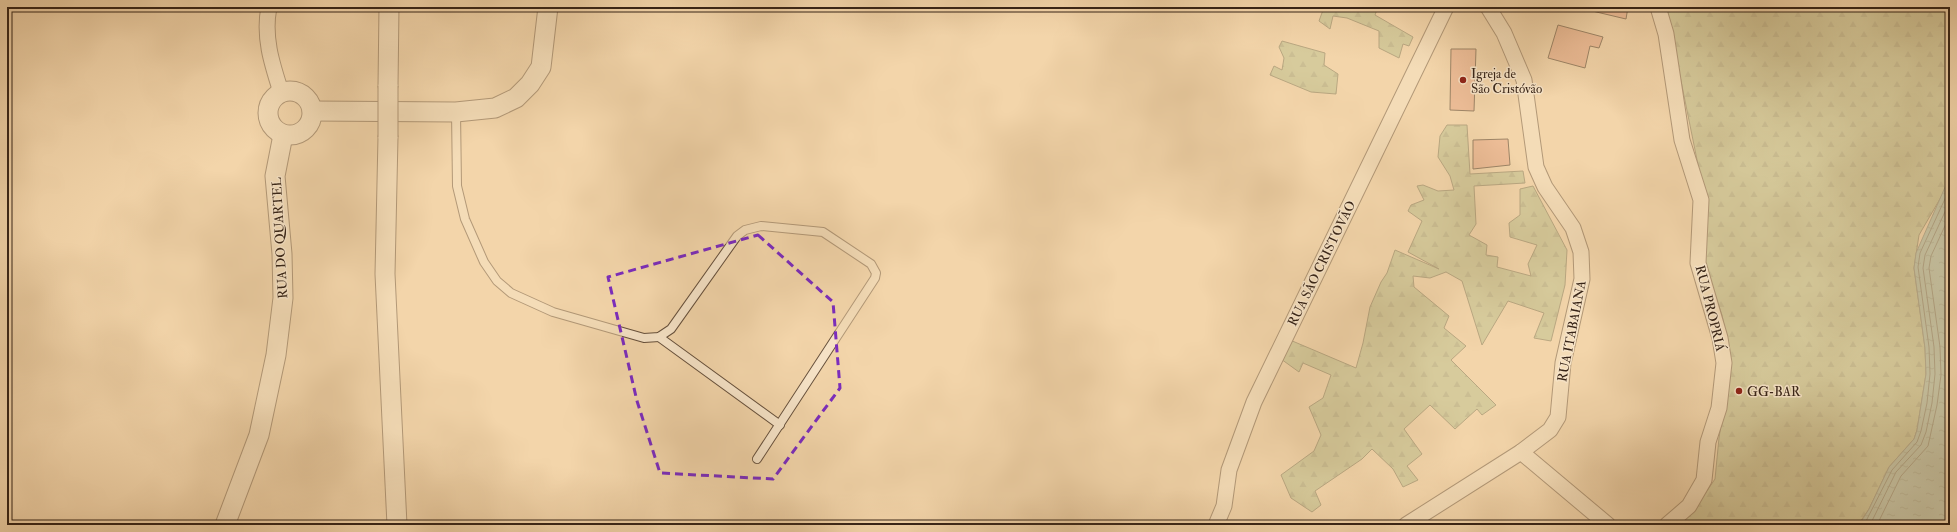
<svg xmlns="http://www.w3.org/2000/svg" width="1957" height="532" viewBox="0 0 1957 532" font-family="'IM FELL Double Pica',serif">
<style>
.forest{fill:url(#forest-firs);stroke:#767152}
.water{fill:url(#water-ripples);stroke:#747d6d}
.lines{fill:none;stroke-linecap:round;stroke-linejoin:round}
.shore{stroke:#6a6e5e;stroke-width:1}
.building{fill:#e6a180;stroke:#372417}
.service-casing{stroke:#66503c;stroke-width:10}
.minor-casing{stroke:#66503c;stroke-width:17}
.tertiary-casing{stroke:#66503c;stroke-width:21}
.service{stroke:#f7e4c8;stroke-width:8}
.minor{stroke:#f7e4c8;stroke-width:15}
.tertiary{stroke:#f7e4c8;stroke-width:19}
.tertiary-bridge-casing{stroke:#66503c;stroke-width:21;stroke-linecap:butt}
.tertiary-bridge{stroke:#f7e4c8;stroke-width:19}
.marked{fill:none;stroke:#7b2cbf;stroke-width:3;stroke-dasharray:8 5;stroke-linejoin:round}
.poi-dot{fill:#8f2418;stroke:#f7e4c8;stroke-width:1.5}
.labels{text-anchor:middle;stroke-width:3;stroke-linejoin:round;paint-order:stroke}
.poi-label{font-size:13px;fill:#372417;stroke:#f7e4c8;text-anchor:start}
.street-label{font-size:13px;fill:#372417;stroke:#f7e4c8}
</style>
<defs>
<pattern id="forest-firs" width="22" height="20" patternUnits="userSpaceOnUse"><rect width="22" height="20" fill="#b5be8d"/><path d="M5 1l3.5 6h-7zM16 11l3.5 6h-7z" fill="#9ca379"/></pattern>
<pattern id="water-ripples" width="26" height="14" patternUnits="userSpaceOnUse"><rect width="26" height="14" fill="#9cb9a6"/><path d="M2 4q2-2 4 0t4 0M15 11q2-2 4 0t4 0" fill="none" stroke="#809686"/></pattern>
</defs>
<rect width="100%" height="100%" fill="#f3d5aa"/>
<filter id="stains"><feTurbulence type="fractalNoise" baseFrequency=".005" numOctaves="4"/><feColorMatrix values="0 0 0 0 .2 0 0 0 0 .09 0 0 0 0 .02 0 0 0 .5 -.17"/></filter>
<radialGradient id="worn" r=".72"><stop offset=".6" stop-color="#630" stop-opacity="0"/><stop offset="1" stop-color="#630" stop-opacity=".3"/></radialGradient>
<g class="forest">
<polygon points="1312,7 1378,7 1375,15 1413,37 1409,46 1403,44 1399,58 1379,48 1379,31 1347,18 1333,16 1330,29 1319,21 1323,10"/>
<polygon points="1666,7 1950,7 1950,176 1944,192 1919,235 1914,268 1925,348 1926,374 1917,430 1914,439 1889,467 1869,509 1858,525 1676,525 1694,510 1715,479 1719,438 1731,360 1722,315 1704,263 1707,209"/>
<polygon points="1282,41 1325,53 1324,65 1338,74 1336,94 1311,92 1270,75 1274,66 1282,70 1284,58 1279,47"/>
<polygon points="1447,125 1467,125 1470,174 1523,171 1525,183 1474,186 1476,224 1469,235 1487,245 1486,255 1498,257 1497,267 1531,276 1528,264 1537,245 1510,237 1509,223 1520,215 1520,189 1533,186 1567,250 1565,285 1551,341 1534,338 1544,313 1508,301 1482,345 1462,281 1446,272 1430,278 1413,276 1414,287 1449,316 1444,328 1466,346 1451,360 1496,405 1482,415 1477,409 1455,429 1430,405 1404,429 1422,454 1407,466 1418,480 1403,487 1393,469 1372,449 1362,459 1315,491 1321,505 1312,512 1291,498 1281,475 1314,451 1321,435 1309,407 1323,398 1331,375 1303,363 1299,372 1281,359 1290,340 1356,368 1363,343 1370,307 1381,282 1387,273 1395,250 1439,269 1408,252 1422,221 1408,211 1411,205 1424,200 1417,186 1423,185 1438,191 1454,190 1450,176 1438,157 1440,136"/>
</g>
<polygon class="water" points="1950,176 1950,525 1859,525 1869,509 1889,467 1914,439 1917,430 1926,374 1925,348 1914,268 1916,253"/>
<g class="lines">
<g class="shore">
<polyline points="1864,525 1892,470 1917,442 1921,431 1927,403 1930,374 1929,347 1918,267 1920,253 1950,188"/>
<polyline points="1870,525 1896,472 1921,445 1926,432 1932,403 1935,374 1934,347 1923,268 1925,255 1950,201"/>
<polyline points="1877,525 1901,476 1928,446 1937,405 1941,375 1940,347 1929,268 1931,256 1950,215"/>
</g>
</g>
<g class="building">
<polygon points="1588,7 1628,7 1626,19 1588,10"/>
<polygon points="1558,25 1603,37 1599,48 1590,46 1585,68 1548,58"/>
<polygon points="1451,49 1476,49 1474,111 1450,110"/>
<polygon points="1508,139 1510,165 1473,169 1473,140"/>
</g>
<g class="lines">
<g class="service-casing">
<g id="service">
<polyline points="456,112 457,186 465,219 484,262 497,281 511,293 553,312 644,338 659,337 671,329 737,236 745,230 761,226 823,232 871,264 876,273 875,278 757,459"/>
<polyline points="659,337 780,425"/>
</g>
</g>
<g class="minor-casing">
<g id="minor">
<path d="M269 7C263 37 272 64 281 92"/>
<polyline points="1658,7 1666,34 1682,140 1701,200 1698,263 1720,338 1724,363 1719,408 1708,442 1704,480 1689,506 1667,525"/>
<polyline points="1521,452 1608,525"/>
<polyline points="1216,525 1224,506 1229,470 1254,402 1446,7"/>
<polyline points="1406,525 1521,452 1550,430 1558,417 1563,363 1582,279 1581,252 1573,228 1545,187 1536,167 1524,80 1504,33 1488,7"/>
</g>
</g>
<g class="tertiary-casing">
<g id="tertiary">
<polyline points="388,86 389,7"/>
<circle cx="290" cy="113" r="22"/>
<polyline points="312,111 456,112 495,108 516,98 530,84 541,67 548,7"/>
<polyline points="388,137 385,274 397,525"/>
<polyline points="225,525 259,435 276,355 283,298 282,254 275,176 283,135"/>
</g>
</g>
<use href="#service" class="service"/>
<use href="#minor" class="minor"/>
<use href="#tertiary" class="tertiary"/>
<g class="tertiary-bridge-casing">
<polyline id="tertiary-bridge" points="388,86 388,137"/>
</g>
<use href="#tertiary-bridge" class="tertiary-bridge"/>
</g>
<path d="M0 0H1957V532H0ZM758 235 833 302 840 388 773 479 660 473 637 401 608 277Z" fill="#f3d5aa" fill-opacity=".55" fill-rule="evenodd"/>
<path class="marked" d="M758 235 833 302 840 388 773 479 660 473 637 401 608 277Z"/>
<g class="poi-dot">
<circle cx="1463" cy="80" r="4"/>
<circle cx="1739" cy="391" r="4"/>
</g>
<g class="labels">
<g class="poi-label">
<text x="1471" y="78">Igreja de<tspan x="1471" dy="15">São Cristóvão</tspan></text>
<text x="1747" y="396">GG-BAR</text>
</g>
<g class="street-label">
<text transform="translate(279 238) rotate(-93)" y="5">RUA DO QUARTEL</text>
<text transform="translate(1321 263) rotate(-64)" y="5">RUA SÃO CRISTOVÃO</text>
<text transform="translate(1711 308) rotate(76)" y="5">RUA PROPRIÁ</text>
<text transform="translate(1571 331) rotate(-79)" y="5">RUA ITABAIANA</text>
</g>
</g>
<rect width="1957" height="532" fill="none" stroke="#f3d5aa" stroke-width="24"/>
<rect x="8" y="8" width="1941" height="516" fill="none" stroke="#372417" stroke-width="2"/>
<rect x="12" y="12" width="1933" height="508" fill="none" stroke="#372417"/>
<rect width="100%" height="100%" filter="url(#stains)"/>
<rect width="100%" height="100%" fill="url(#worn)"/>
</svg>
